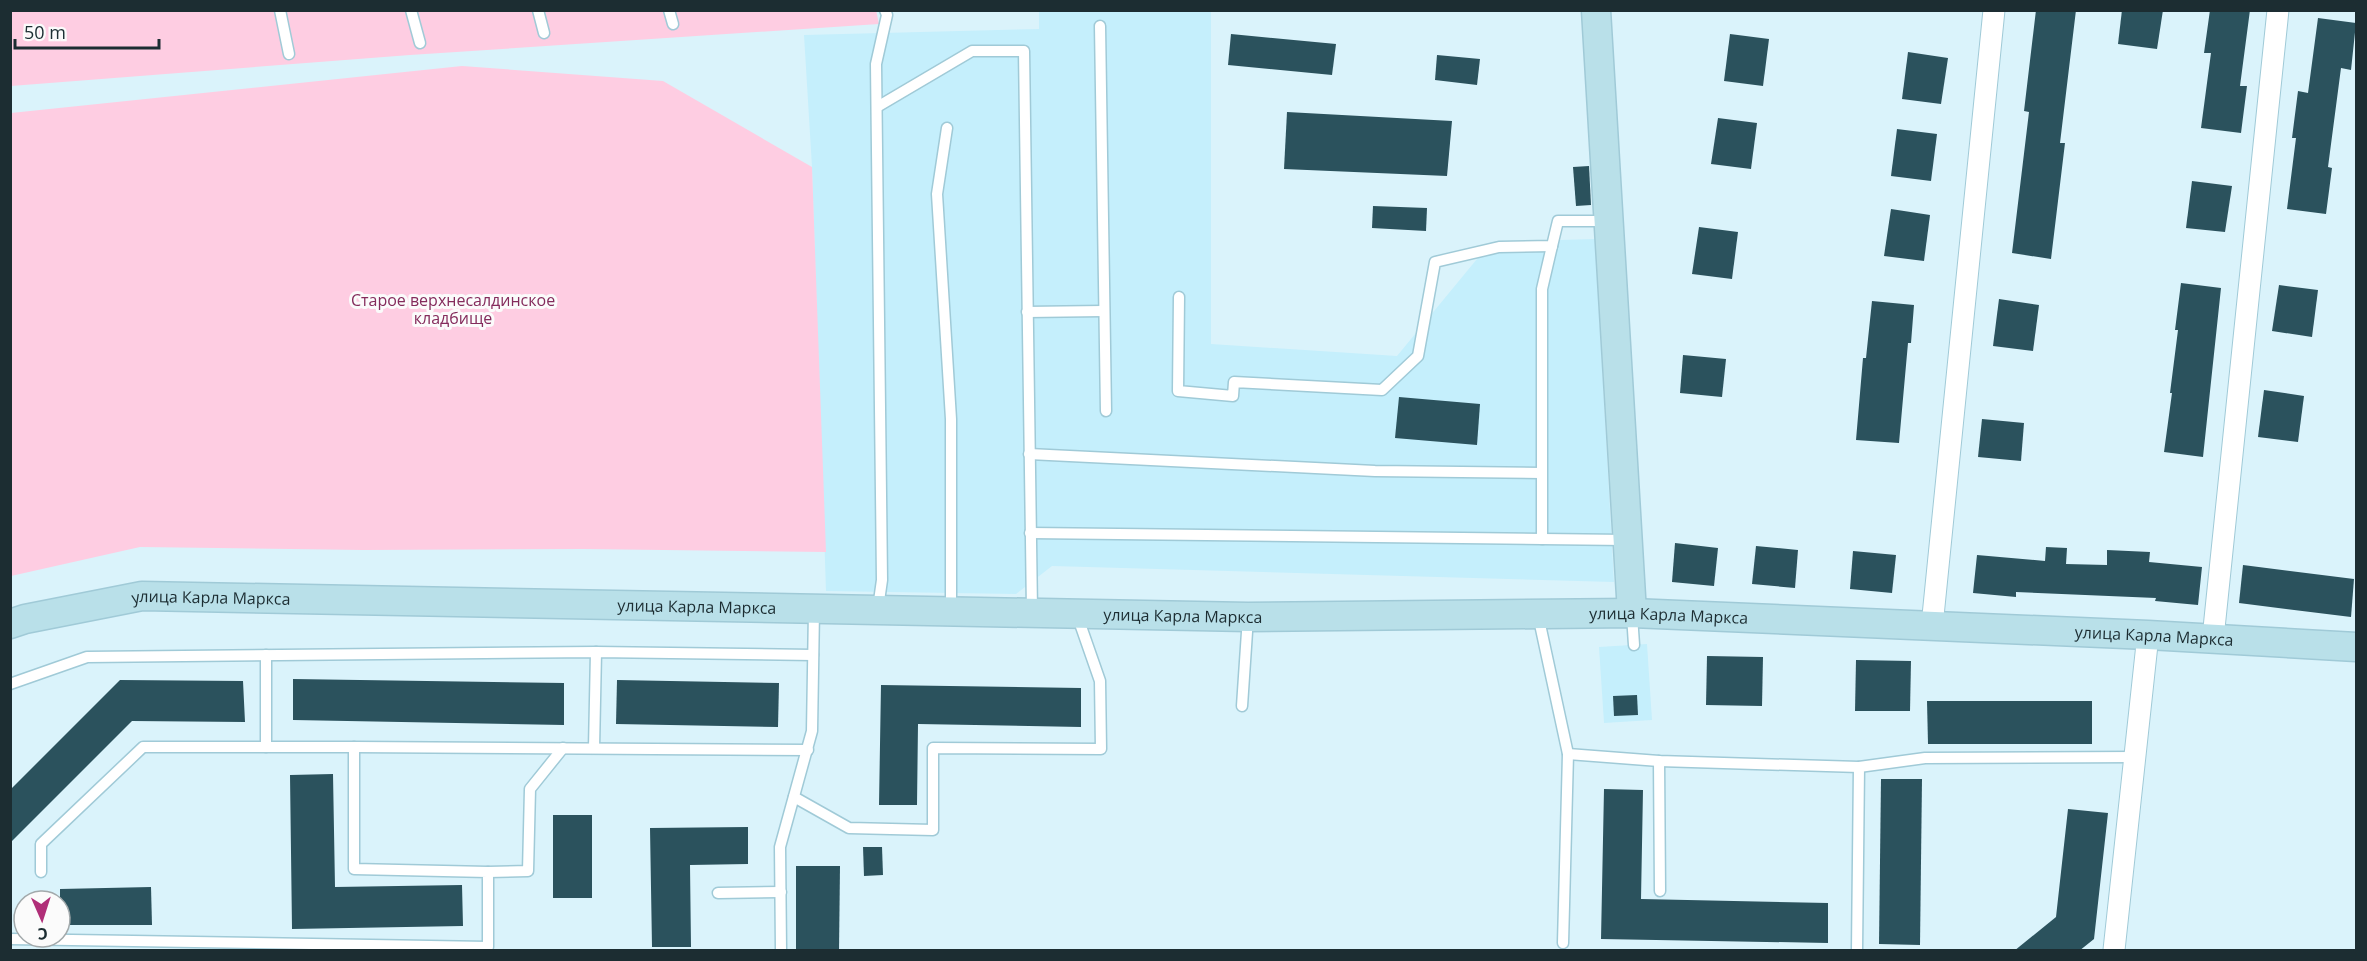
<svg xmlns="http://www.w3.org/2000/svg" width="2367" height="961" viewBox="0 0 2367 961" font-family="'Open Sans',sans-serif">
<style>
.built{fill:#c5effc}
.green{fill:#fecde2}
.building{fill:#2b525d}
.lines{fill:none;stroke-linecap:round;stroke-linejoin:round}
.lane-casing{stroke:#a0cad7;stroke-width:13}
.street-casing{stroke:#a0cad7;stroke-width:23}
.secondary-casing{stroke:#a0cad7;stroke-width:31}
.lane{stroke:#fff;stroke-width:10}
.street{stroke:#fff;stroke-width:21}
.secondary{stroke:#b9e0e9;stroke-width:28}
.labels{text-anchor:middle;stroke-width:6;stroke-linejoin:round;paint-order:stroke}
.park-label{font-size:16px;fill:#842b5c;stroke:#fbfbfb}
.street-label{font-size:16px;fill:#1c2d32;stroke:#fbfbfb}
</style>
<rect width="100%" height="100%" fill="#daf3fb"/>
<g class="built">
<polygon points="1039,11 1211,11 1211,344 1397,356 1491,242 1595,239 1614,582 1052,566 1016,594 826,591 812,167 804,35 1039,29"/>
<polygon points="1647,644 1652,720 1604,723 1599,647"/>
</g>
<g class="green">
<polygon points="876,10 879,24 410,55 11,86 11,11"/>
<polygon points="462,66 663,81 812,167 826,552 583,549 363,550 140,547 11,576 11,113"/>
</g>
<g class="building">
<polygon points="2036,10 2076,10 2060,143 2065,143 2051,259 2012,253 2029,112 2024,111"/>
<polygon points="2122,10 2163,10 2157,49 2118,44"/>
<polygon points="2210,10 2250,10 2240,86 2247,86 2241,133 2201,128 2211,53 2204,53"/>
<polygon points="2318,18 2356,23 2351,70 2341,68 2328,167 2332,168 2326,214 2287,209 2296,138 2292,138 2298,91 2308,93"/>
<polygon points="1231,34 1336,44 1332,75 1228,65"/>
<polygon points="1730,34 1769,39 1763,86 1724,81"/>
<polygon points="1908,52 1948,58 1941,104 1902,99"/>
<polygon points="1437,55 1480,59 1477,85 1435,80"/>
<polygon points="1287,112 1452,121 1447,176 1284,169"/>
<polygon points="1718,118 1757,123 1751,169 1711,164"/>
<polygon points="1897,129 1937,134 1931,181 1891,176"/>
<polygon points="1589,166 1591,205 1576,206 1573,167"/>
<polygon points="2192,181 2232,186 2225,232 2186,228"/>
<polygon points="1373,206 1427,208 1426,231 1372,228"/>
<polygon points="1891,209 1930,215 1924,261 1884,256"/>
<polygon points="1699,227 1738,232 1732,279 1692,274"/>
<polygon points="2181,283 2221,288 2203,457 2164,452 2172,393 2170,393 2178,330 2175,330"/>
<polygon points="2279,285 2318,290 2312,337 2272,331"/>
<polygon points="1999,299 2039,305 2033,351 1993,346"/>
<polygon points="1872,301 1914,305 1911,343 1908,343 1899,443 1856,440 1863,358 1866,358"/>
<polygon points="1683,355 1726,359 1722,397 1680,393"/>
<polygon points="2264,390 2304,396 2298,442 2258,437"/>
<polygon points="1399,397 1480,404 1477,445 1395,438"/>
<polygon points="1982,419 2024,423 2021,461 1978,457"/>
<polygon points="1675,543 1718,548 1714,586 1672,582"/>
<polygon points="1756,546 1798,550 1795,588 1752,584"/>
<polygon points="2046,547 2067,548 2066,564 2107,565 2107,550 2150,552 2149,562 2202,567 2198,605 2155,601 2156,598 2016,592 2016,597 1973,593 1977,555 2045,561"/>
<polygon points="1853,551 1896,555 1892,593 1850,589"/>
<polygon points="2243,565 2354,579 2351,617 2239,603"/>
<polygon points="1707,656 1763,657 1762,706 1706,705"/>
<polygon points="1856,660 1911,661 1910,711 1855,711"/>
<polygon points="293,679 564,683 564,725 293,720"/>
<polygon points="120,680 243,681 245,722 132,721 10,843 10,790"/>
<polygon points="617,680 779,683 778,727 616,724"/>
<polygon points="881,685 1081,688 1081,727 918,724 917,805 879,805"/>
<polygon points="1637,695 1638,715 1614,716 1613,696"/>
<polygon points="1927,701 2092,701 2092,744 1928,744"/>
<polygon points="333,774 335,887 462,885 463,926 292,929 290,775"/>
<polygon points="1881,779 1922,779 1920,945 1879,944"/>
<polygon points="1604,789 1643,790 1641,899 1828,903 1828,943 1601,939"/>
<polygon points="2068,809 2108,813 2094,939 2079,951 2014,951 2056,917"/>
<rect x="553" y="815" width="39" height="83"/>
<polygon points="748,827 748,864 690,865 691,947 652,947 650,828"/>
<polygon points="863,847 882,847 883,875 864,876"/>
<polygon points="796,866 840,866 839,951 796,951"/>
<polygon points="151,887 152,925 60,925 60,889"/>
</g>
<g class="lines">
<g class="lane-casing">
<g id="lane">
<polyline points="280,10 289,54"/>
<polyline points="411,10 420,43"/>
<polyline points="538,10 544,33"/>
<polyline points="669,10 673,24"/>
<polyline points="1100,26 1106,411"/>
<polyline points="877,107 972,51 1024,51 1032,611"/>
<polyline points="947,128 937,194 951,419 951,610"/>
<polyline points="1179,297 1178,391 1233,396 1234,382 1382,390 1418,356 1435,262 1499,247 1552,246 1558,221 1608,221"/>
<polyline points="1027,312 1103,311"/>
<polyline points="1029,454 1375,471 1541,473"/>
<polyline points="1030,533 1542,539 1542,289 1552,246"/>
<polyline points="1542,539 1626,540"/>
<polyline points="878,608 882,580 876,64 887,15 885,10"/>
<polyline points="1538,615 1568,754 1563,943"/>
<polyline points="1632,615 1634,645"/>
<polyline points="266,655 266,747"/>
<polyline points="10,684 87,657 596,652 813,655"/>
<polyline points="1242,706 1248,617"/>
<polyline points="354,747 808,750"/>
<polyline points="594,748 596,652"/>
<polyline points="1568,754 1659,761 1859,767"/>
<polyline points="1659,761 1660,891"/>
<polyline points="794,797 849,828 933,830 933,748 1101,749 1100,681 1077,615"/>
<polyline points="488,872 528,871 530,789 563,748"/>
<polyline points="718,893 781,892"/>
<polyline points="10,939 488,947 488,872 354,869 354,747 143,747 41,844 41,872"/>
<polyline points="781,950 780,847 812,731 814,610"/>
<polyline points="1857,950 1859,767 1925,758 2136,757"/>
</g>
</g>
<g class="street-casing">
<g id="street">
<polyline points="1932,626 1994,10"/>
<polyline points="2213,638 2278,10"/>
<polyline points="2114,950 2148,635"/>
</g>
</g>
<g class="secondary-casing">
<g id="secondary">
<polyline points="1596,10 1632,613"/>
<path id="s1" d="M10 624 25 619 142 596 1248 617 1632 613 2148 635 2356 647"/>
</g>
</g>
<use href="#lane" class="lane"/>
<use href="#street" class="street"/>
<use href="#secondary" class="secondary"/>
</g>
<g class="labels">
<g class="park-label">
<text x="453" y="306">Старое верхнесалдинское<tspan x="453" dy="18">кладбище</tspan></text>
</g>
<g class="street-label">
<text dy="6" stroke="none"><textPath href="#s1" startOffset="204">улица Карла Маркса</textPath></text>
<text dy="6" stroke="none"><textPath href="#s1" startOffset="690">улица Карла Маркса</textPath></text>
<text dy="6" stroke="none"><textPath href="#s1" startOffset="1176">улица Карла Маркса</textPath></text>
<text dy="6" stroke="none"><textPath href="#s1" startOffset="1662">улица Карла Маркса</textPath></text>
<text dy="6" stroke="none"><textPath href="#s1" startOffset="2148">улица Карла Маркса</textPath></text>
</g>
</g>
<rect width="2367" height="961" fill="none" stroke="#1c2d32" stroke-width="24"/>
<g transform="translate(42 919) rotate(177)"><circle r="28" fill="#fbfbfb" stroke="#a2a9ab" stroke-width="1.5"/>
<path d="M0-4.5L10 22L0 15L-10 22Z" fill="#b02e78"/>
<text y="-9" font-size="16" font-weight="bold" text-anchor="middle" fill="#1c2d32">С</text>
</g>
<path d="M15 39v9h144v-9" fill="none" stroke="#1c2d32" stroke-width="3"/>
<text x="24" y="39" font-size="18" fill="#1c2d32" stroke="#fbfbfb" stroke-width="4.5" paint-order="stroke">50 m</text>
</svg>
